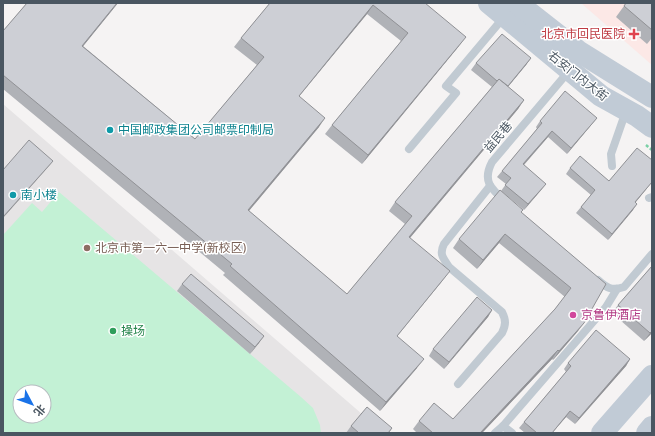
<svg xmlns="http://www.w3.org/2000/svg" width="655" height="436" viewBox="0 0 655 436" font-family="Cabin,'Noto Sans SC',sans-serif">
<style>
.education{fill:#e6e4e5;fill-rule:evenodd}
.medical{fill:#fce8e6}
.green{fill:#c3f1d5;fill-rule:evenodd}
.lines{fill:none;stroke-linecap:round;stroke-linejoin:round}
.path{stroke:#7ad0a6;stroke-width:2.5;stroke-dasharray:3 2;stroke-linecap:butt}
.service{stroke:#c1cad2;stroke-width:8}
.secondary{stroke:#c1cbd6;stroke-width:22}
.wall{fill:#b0b2b7}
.shaded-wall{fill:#909195}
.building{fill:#cdcfd5;stroke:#909195}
.health-dot{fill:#e0444e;stroke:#fff;stroke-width:1.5}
.culture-dot{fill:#0f9aa8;stroke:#fff;stroke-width:1.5}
.education-dot{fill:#8d6e63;stroke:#fff;stroke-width:1.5}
.hotel-dot{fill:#d1479c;stroke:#fff;stroke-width:1.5}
.leisure-dot{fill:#2e9e5b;stroke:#fff;stroke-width:1.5}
.labels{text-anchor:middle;stroke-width:3;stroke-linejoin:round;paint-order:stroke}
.health-label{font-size:12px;fill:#be3a42;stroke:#fff;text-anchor:end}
.street-label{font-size:12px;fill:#4a5661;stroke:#fff}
.culture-label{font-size:12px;fill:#0d838f;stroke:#fff;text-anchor:start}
.education-label{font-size:12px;fill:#785e54;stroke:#fff;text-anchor:start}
.hotel-label{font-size:12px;fill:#b23c85;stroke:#fff;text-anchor:start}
.leisure-label{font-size:12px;fill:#27864d;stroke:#fff;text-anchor:start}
</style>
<rect width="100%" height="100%" fill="#f5f3f3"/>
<path class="education" d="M3 104 362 414 385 433H3ZM20 392H44V416H20Z"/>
<polygon class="medical" points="581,3 652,3 652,65"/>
<path class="green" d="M59 192 301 397 313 408 320 425 321 433H3V235L32 203 42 212ZM20 392H44V416H20Z"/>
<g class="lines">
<polyline class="path" points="646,145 652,150"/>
<g class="service">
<polyline points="409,149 456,93 446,86 504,17"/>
<polyline points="612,166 611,154 626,111"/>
<polyline points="649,198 652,197"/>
<path d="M505 201C491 189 482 181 492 162L569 71"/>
<path d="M598 280C607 288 611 291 624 287L652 254"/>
<path d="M458 384 502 333C506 325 506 320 502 312L449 267C443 258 439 254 444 244L490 186"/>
<polyline points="503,426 512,433"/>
<polyline points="495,433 503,426 606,307 617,289"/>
</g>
<g class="secondary">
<polyline points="489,3 601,96 637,116 652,127"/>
<polyline points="517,3 578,51 652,97"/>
<polyline points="602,433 652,376"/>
<polyline points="647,433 652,427"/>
</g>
</g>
<g class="wall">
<polygon points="27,3 118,3 83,46 195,139 257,65 234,47 241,38 270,3 425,3 459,46 362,164 325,134 332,125 401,41 367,14 299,96 319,127 249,211 347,294 405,224 389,211 395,202 492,87 471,70 476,63 531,58 526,65 508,87 524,100 518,109 410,238 443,280 397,336 417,368 380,411 223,275 225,273 3,89 3,31"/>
<polygon points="652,3 652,38 647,44 616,17 624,6"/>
<polygon points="597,118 567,154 548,137 524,165 542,189 524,210 501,191 506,184 497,177 537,129 536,127 540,121"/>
<polygon points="652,160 652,182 635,203 633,210 608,240 576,213 591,195 566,174 570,168 609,181"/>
<polygon points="521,213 606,284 578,331 553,360 552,359 482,433 417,433 413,429 419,421 453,419 555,309 565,297 499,243 477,269 453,248 459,239"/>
<polygon points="652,266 652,333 644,341 612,313 618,305"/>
<polygon points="182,284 259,343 250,354 177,291"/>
<polygon points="492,310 488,317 444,369 429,356 433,349"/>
<polygon points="630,359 626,366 575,424 566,417 552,433 525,433 519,428 524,422 566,372 564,369 568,363"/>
<polygon points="351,426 392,428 389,433 346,433"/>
</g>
<g class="shaded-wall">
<polygon points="117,3 118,3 76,55 82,46"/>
<polygon points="373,5 367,14 292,105 299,96"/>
<polygon points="466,37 459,46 362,164 368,155"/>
<polygon points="531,58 526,65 501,95 506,88"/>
<polygon points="524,100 518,109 403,246 409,237"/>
<polygon points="325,118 319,127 242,219 248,210"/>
<polygon points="597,118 567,154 571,148"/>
<polygon points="552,131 548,137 519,170 523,164"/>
<polygon points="53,161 49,166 3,218 3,217"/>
<polygon points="652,182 631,208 635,202"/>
<polygon points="546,184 542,189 524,210 528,204"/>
<polygon points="637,204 633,210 608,240 612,234"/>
<polygon points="505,234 499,243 477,269 483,260"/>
<polygon points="450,271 443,280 390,345 397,336"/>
<polygon points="492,310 488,317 444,369 449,362"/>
<polygon points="584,323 578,331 553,360 559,351"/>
<polygon points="652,331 652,333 644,341 650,333"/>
<polygon points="264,336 259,343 250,354 255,347"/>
<polygon points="558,350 552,359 482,433 480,433"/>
<polygon points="424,359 417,368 380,411 386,402"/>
<polygon points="630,359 626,366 575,424 579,418"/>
<polygon points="570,411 566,417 552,433"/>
</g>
<g class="building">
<polygon points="27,3 117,3 82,46 195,139 264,57 241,38 270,3 425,3 466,37 368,155 332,125 408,33 373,5 299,96 325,118 248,210 347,294 412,216 395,202 499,79 524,100 409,237 450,271 397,336 424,359 386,402 230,266 232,264 3,75 3,31"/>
<polygon points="626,3 652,3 652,30 624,6"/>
<polygon points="502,34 531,58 508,86 499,79 497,81 476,63"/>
<polygon points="565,91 597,118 571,148 552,131 523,164 546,184 528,204 505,185 511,178 502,171 542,123 540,121"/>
<polygon points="29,140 53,161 3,217 3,170"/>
<polygon points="637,148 652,160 652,182 635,202 637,204 612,234 581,207 595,190 570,168 580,156 609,181"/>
<polygon points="500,190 523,210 521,212 606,284 584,323 559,351 558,350 480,433 433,433 419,421 434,403 453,419 555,309 571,288 505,234 483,260 459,239"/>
<polygon points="652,266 652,331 650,333 618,305"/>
<polygon points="191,274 264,336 255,347 182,284"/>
<polygon points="477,297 492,310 449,362 433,349"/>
<polygon points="596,330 630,359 579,418 570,411 552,433 537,433 524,422 571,366 568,363"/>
<polygon points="367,407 392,428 388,433 359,433 351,426"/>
</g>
<path class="health-dot" d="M632 28h4v4h4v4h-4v4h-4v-4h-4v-4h4z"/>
<g class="culture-dot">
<circle cx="110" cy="130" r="4"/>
<circle cx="13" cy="195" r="4"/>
</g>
<circle class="education-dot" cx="87" cy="248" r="4"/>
<circle class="hotel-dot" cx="573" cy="315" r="4"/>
<circle class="leisure-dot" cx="113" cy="331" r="4"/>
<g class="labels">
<g class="health-label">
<text x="625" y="38">北京市回民医院</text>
</g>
<g class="street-label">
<text transform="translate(578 76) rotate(38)" y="4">右安门内大街</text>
<text transform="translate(498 137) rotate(-50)" y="4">益民巷</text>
</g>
<g class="culture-label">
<text x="118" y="134">中国邮政集团公司邮票印制局</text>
<text x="21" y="199">南小楼</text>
</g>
<g class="education-label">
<text x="95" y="252">北京市第一六一中学(新校区)</text>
</g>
<g class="hotel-label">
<text x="581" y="319">京鲁伊酒店</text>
</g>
<g class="leisure-label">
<text x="121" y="335">操场</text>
</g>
</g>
<rect width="655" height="436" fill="none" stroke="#4a5661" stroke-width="8"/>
<g transform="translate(32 404) rotate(131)"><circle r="19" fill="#ffffff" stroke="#b7bbc0"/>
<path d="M0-3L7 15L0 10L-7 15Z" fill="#1a73e8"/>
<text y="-6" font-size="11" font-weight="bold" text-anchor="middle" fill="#4a5661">北</text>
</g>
</svg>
